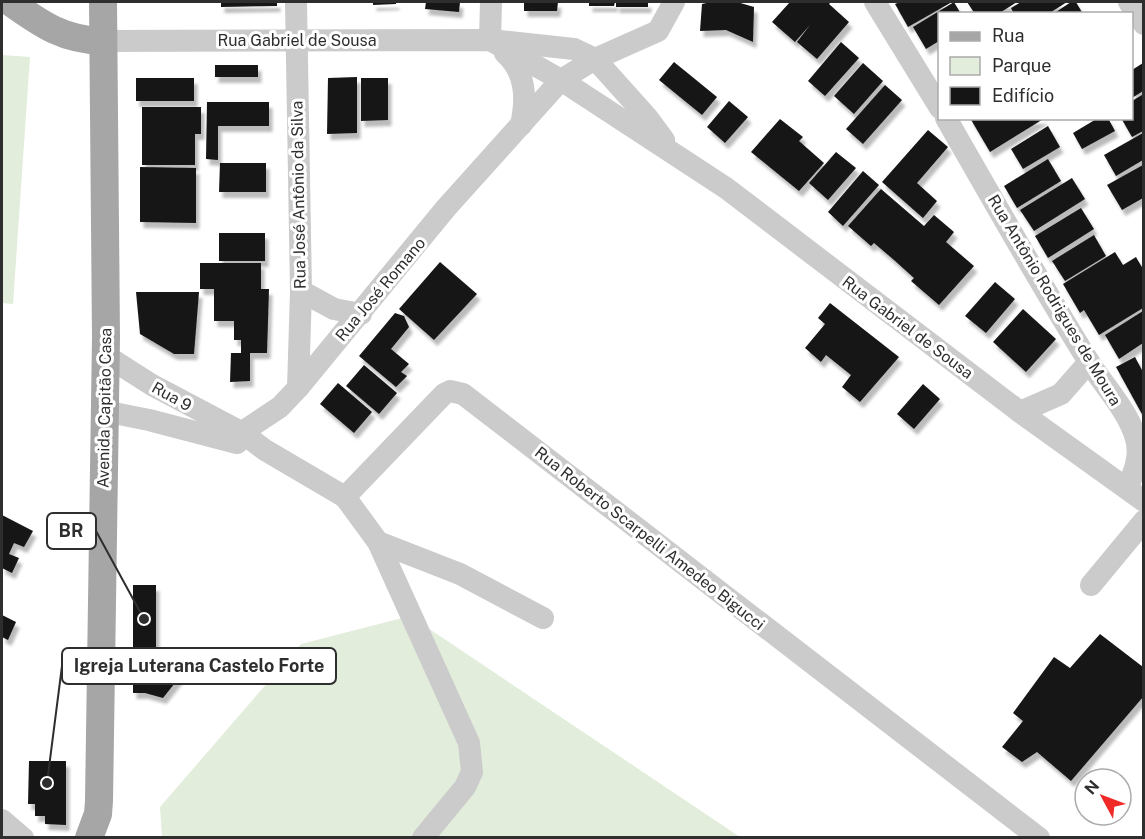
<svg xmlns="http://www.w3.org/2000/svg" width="1145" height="839" viewBox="0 0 1145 839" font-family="'Public Sans',sans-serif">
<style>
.green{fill:#e3eddb}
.building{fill:#151515;filter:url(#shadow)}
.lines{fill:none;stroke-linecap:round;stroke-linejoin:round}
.minor{stroke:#cbcbcb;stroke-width:22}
.major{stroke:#a6a6a6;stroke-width:28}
.labels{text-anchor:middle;stroke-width:6;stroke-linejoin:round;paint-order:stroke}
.street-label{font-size:16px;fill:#2e2e2e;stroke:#fff}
.leader{fill:none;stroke:#2e2e2e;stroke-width:2}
.callout-dot{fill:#2e2e2e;stroke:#fff;stroke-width:2}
.callout{fill:#fff;stroke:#2e2e2e;stroke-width:2}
.callout-label{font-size:18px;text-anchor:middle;font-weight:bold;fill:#2e2e2e}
</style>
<defs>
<filter id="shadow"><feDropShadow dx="3.5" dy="6" stdDeviation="1.5" flood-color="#0004"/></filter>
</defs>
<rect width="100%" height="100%" fill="#fff"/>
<g class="green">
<polygon points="2,55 30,57 13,304 2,303"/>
<polygon points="410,616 740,837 162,837 160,807 301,644"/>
</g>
<g class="building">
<polygon points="221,2 277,2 277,6 221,7"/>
<polygon points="373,2 396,2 396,4 373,5"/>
<polygon points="426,2 460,2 459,12 425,9"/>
<polygon points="524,2 558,2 557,11 524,11"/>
<polygon points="589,2 615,2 614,6 589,6"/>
<rect x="616" y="2" width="32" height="5"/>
<polygon points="711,2 737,2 754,7 753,42 726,30 700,31 702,4"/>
<polygon points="790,2 831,2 829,4 849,22 817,59 797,42 810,25 795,42 772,22"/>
<polygon points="900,2 952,2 908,27 895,4"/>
<polygon points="954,2 961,14 939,14 939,41 926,49 913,27"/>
<polygon points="967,2 1017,2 998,14 975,14"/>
<polygon points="1021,2 1067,2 1048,14 1014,14 1011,8"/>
<polygon points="1071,2 1076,2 1083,14 1053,14"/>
<polygon points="841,42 859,58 825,96 808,81"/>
<polygon points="674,62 717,97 702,115 659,80"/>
<polygon points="863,63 883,81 854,114 834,96"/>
<polygon points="1143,63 1143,91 1132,98 1132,70"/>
<rect x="215" y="65" width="43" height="12"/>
<polygon points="357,77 357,133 327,134 328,78"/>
<rect x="136" y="78" width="58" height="23"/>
<polygon points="361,78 388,78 388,120 361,121"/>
<polygon points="885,85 902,100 863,144 846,129"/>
<polygon points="1142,95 1143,131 1132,137 1121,118 1132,118 1132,101"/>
<polygon points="729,101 748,117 725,143 707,127"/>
<polygon points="207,102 269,102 269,126 218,126 218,160 206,159"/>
<polygon points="142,107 201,107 201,134 195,134 195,165 142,165"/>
<polygon points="970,118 1045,118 990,152"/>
<polygon points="1098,118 1108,118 1115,131 1082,149 1073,133"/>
<polygon points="780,119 803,137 799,141 824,163 799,191 751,152"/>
<polygon points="1048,126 1060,147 1023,169 1011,149"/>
<polygon points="928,130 948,147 917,183 937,201 923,218 882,182"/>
<polygon points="1143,133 1143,160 1116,176 1104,155"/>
<polygon points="836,152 856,168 828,200 809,183"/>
<polygon points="1048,159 1061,181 1017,208 1004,186"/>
<polygon points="220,163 266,163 266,192 219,192"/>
<polygon points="1143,165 1143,198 1122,210 1107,185"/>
<polygon points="140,167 196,168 196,223 140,222"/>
<polygon points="863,171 879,185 843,226 828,212"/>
<polygon points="1072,178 1085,199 1034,231 1020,210"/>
<polygon points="881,189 924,226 934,215 954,232 946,242 974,266 939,305 911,281 914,278 894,260 874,243 871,246 848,226"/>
<polygon points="1081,208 1094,229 1048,258 1035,236"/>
<rect x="219" y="233" width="46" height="28"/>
<polygon points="1094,235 1106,256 1065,281 1052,261"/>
<polygon points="1115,252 1123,265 1136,257 1143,269 1143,308 1099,335 1084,310 1080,313 1063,284"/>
<polygon points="440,262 477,294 434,340 399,309"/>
<polygon points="200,263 261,263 261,289 269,289 267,353 250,353 250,381 230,382 231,353 241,353 241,340 234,340 234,321 214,321 214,289 200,289"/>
<polygon points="995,282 1015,299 986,333 965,316"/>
<polygon points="136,292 199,292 194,354 174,354 140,334"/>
<polygon points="830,303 899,357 860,402 842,387 851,375 826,355 821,362 805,348 825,324 818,318"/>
<polygon points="1023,309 1056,339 1026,372 993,342"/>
<polygon points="1143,311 1143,343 1119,359 1105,335"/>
<polygon points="395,313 404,316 409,327 391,349 409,364 401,372 407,376 396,387 359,356"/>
<polygon points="1135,357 1143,372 1143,416 1116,367"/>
<polygon points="364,365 397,393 379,414 346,386"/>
<polygon points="338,383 372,412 354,433 320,404"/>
<polygon points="923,384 940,399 914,429 897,414"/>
<polygon points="2,515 33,531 24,547 14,543 9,554 19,558 12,573 2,568"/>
<polygon points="133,585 156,585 156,654 198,654 163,698 145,693 133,693"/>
<polygon points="2,615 16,622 8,640 2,637"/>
<polygon points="1100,634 1143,667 1143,697 1071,781 1037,752 1022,762 1002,747 1023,721 1013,713 1054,657 1070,668"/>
<polygon points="29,761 66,761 66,825 45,824 45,816 35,816 35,804 28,804"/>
</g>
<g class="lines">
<g class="minor">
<polyline points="296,2 301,291 298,388"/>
<polyline points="875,2 940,108"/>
<polyline points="1129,2 1144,24"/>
<polyline points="490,40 561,80 726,188 1020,412 1144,501"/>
<polyline points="490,40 491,2"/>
<polyline points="103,41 490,40 574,49 595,59 647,117 664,140"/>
<path d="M505 53C526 72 527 98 521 125"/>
<path d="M946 118C993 200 1039 282 1089 362 1104 386 1129 412 1136 439 1141 456 1134 473 1127 488"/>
<polyline points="301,291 334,309 361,314"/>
<polyline points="105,355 152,385 241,432 265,450 345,497 444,394 450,391 463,394 1039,838"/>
<polyline points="104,411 149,420 237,443"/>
<polyline points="1020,412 1061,394 1089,362"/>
<polyline points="232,439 280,407 298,388 446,208 561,80 595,59 658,31 674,2"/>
<polyline points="345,497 378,542 469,743 472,772 465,787 423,838"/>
<polyline points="378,542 460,574 543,618"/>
<polyline points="1091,585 1144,521"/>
<polyline points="2,820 23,838"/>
</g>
<g class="major">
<path d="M10 2C41 24 63 40 103 41"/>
<polyline points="89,838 98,814 99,801 106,337 103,2"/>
</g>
</g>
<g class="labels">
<g class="street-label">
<text x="297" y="46">Rua Gabriel de Sousa</text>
<text transform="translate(298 195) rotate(-91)" y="6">Rua José Antônio da Silva</text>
<text transform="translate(380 289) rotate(-50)" y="6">Rua José Romano</text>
<text transform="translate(1055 300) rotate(59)" y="6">Rua Antônio Rodrigues de Moura</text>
<text transform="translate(908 327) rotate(37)" y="6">Rua Gabriel de Sousa</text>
<text transform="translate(172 396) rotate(29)" y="6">Rua 9</text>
<text transform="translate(104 408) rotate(-89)" y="6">Avenida Capitão Casa</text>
<text transform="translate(650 538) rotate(38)" y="6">Rua Roberto Scarpelli Amedeo Bigucci</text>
</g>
</g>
<path class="leader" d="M144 619L96 531M47 783L62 666"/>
<g class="callout-dot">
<circle cx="144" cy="619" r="6"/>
<circle cx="47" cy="783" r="6"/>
</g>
<g class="callout">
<rect x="47" y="513" width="49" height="36" rx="6"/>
<rect x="62" y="648" width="274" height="36" rx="6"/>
</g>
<g class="callout-label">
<text x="71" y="537">BR</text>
<text x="199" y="672">Igreja Luterana Castelo Forte</text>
</g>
<rect width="1145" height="839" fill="none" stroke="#2e2e2e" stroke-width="6"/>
<rect x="938" y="12" width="195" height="108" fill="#ffffff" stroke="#ababab" stroke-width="1.5"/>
<rect x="950" y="32" width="30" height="9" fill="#a6a6a6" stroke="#ababab" stroke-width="1.5"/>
<text x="992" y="42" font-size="18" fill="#2e2e2e">Rua</text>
<rect x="950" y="57" width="30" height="18" fill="#e3eddb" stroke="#ababab" stroke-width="1.5"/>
<text x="992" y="72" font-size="18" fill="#2e2e2e">Parque</text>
<rect x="950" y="87" width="30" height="18" fill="#151515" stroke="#ababab" stroke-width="1.5"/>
<text x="992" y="102" font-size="18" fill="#2e2e2e">Edifício</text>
<g transform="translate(1103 797) rotate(311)"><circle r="28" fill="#ffffff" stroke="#ababab" stroke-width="1.5"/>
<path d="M0-4.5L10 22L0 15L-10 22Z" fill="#f02a26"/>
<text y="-9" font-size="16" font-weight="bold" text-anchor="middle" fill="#2e2e2e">N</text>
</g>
</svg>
